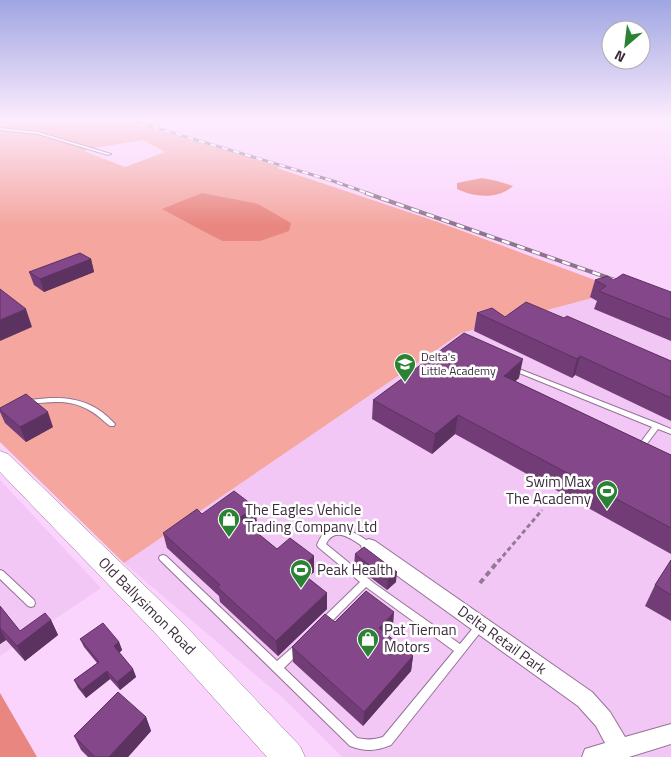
<svg xmlns="http://www.w3.org/2000/svg" width="671" height="757" viewBox="0 0 671 757" font-family="'Titillium Web',sans-serif">
<style>
.built{fill:#f3c7f5}
.green{fill:#f4a69f;fill-rule:evenodd}
.forest{fill:#e9867f}
.lines{fill:none;stroke-linecap:round;stroke-linejoin:round}
.lane-casing{stroke:#947296;stroke-width:2}
.street-casing{stroke:#947296;stroke-width:2}
.secondary-casing{stroke:#947296;stroke-width:1}
.path-far1{stroke:#937994;stroke-width:3;stroke-dasharray:4.5 3;stroke-linecap:butt}
.path{stroke:#937994;stroke-width:4;stroke-dasharray:5.5 4;stroke-linecap:butt}
.lane{fill:#fff;fill-rule:evenodd}
.street{fill:#fff;fill-rule:evenodd}
.secondary{fill:#fff;fill-rule:evenodd}
.rail-far1-casing{stroke:#8d748e;stroke-width:3}
.rail-casing{stroke:#8d748e;stroke-width:4}
.rail-far1{stroke:#fff;stroke-width:2;stroke-dasharray:6;stroke-linecap:butt}
.rail{stroke:#fff;stroke-width:2.5;stroke-dasharray:8;stroke-linecap:butt}
.wall{fill:#723d76}
.shaded-wall{fill:#5c3260}
.building{fill:#844789;stroke:#5c3260}
.labels{text-anchor:middle;stroke-width:5;stroke-linejoin:round;paint-order:stroke}
.poi-label{font-size:12px;fill:#3c2d3d;stroke:#fff;text-anchor:start}
.near-poi-label{font-size:15px;fill:#3c2d3d;stroke:#fff;text-anchor:start}
.near-street-label{font-size:15px;fill:#3c2d3d;stroke:#fff}
</style>
<rect width="100%" height="100%" fill="#fad4fc"/>
<g class="built">
<polygon points="622,290 671,308 671,757 342,757 284,699 124,563 461,333"/>
<polygon points="0,480 101,588 0,656"/>
</g>
<path class="green" d="M0 120H123L280 167 277 168 438 222 622 290 461 333 124 563 0 442ZM143 140 165 152 125 167 84 151 93 148ZM195 225 260 241H222Z"/>
<g class="forest">
<path d="M482 178 497 181 513 186C498 200 474 197 457 189V183Z"/>
<polygon points="202,193 258,204 291,223 289,231 260,241 222,241 162,209"/>
<polygon points="0,693 37,757 0,757"/>
</g>
<g class="lines">
<g class="lane-casing">
<g id="lane">
<polygon points="0,128 38,132 111,154 108,155 38,134 0,130"/>
<polygon points="514,367 659,424 671,429 671,434 658,429 646,445 650,448 649,450 643,450 638,446 652,427 512,370 511,369"/>
<path d="M50 398C77 397 97 404 115 424L114 426H110C102 420 96 413 87 409 69 399 49 402 29 404L26 402 29 400Z"/>
<path d="M336 528C349 529 364 536 372 546L371 548 368 549 365 548C353 540 335 525 326 544L375 584 460 644 478 622 481 621 484 622 486 625 464 653 391 745C375 751 366 752 350 746L160 560 159 558 160 556 163 555 166 556 277 661 294 646 297 645 300 646 302 649 300 652 284 668 357 738C366 740 374 740 383 737L454 651 366 587 327 626 324 627 321 626 319 623 321 620 360 582 318 547 317 545C322 534 324 531 336 528Z"/>
<polygon points="0,570 3,571 34,600 35,603 34,606 31,607 28,606 0,579"/>
</g>
</g>
<g class="street-casing">
<polygon id="street" points="369,539 375,541 592,692 610,712 625,737 671,724 671,744 629,757 582,757 585,749 605,743 596,726 578,706 363,551 361,546 363,541"/>
</g>
<g class="secondary-casing">
<polygon id="secondary" points="0,451 8,454 177,617 300,746 305,757 267,757 157,635 0,472"/>
</g>
<polyline class="path-far1" points="498,562 542,510"/>
<polyline class="path" points="480,583 499,560"/>
<use href="#lane" class="lane"/>
<use href="#street" class="street"/>
<use href="#secondary" class="secondary"/>
<g class="rail-far1-casing">
<polyline id="rail-far1" points="130,120 333,181 370,194"/>
</g>
<g class="rail-casing">
<polyline id="rail" points="366,193 626,284"/>
</g>
<use href="#rail-far1" class="rail-far1"/>
<use href="#rail" class="rail"/>
</g>
<g class="wall">
<polygon points="91,259 94,272 44,292 34,285 29,272"/>
<polygon points="595,280 614,280 671,292 671,341 594,309 597,301 590,297"/>
<polygon points="477,313 505,317 564,318 671,361 671,421 575,375 572,378 474,331"/>
<polygon points="519,378 515,381 671,455 671,554 455,434 432,454 372,419 373,400"/>
<polygon points="0,408 53,427 26,442 5,423 0,412"/>
<polygon points="257,522 250,527 277,549 314,556 314,572 307,578 327,593 327,609 278,656 220,602 219,596 167,548 163,533"/>
<polygon points="355,554 396,582 387,590 354,565"/>
<polygon points="671,560 671,621 645,606 655,585"/>
<polygon points="0,606 20,631 51,620 58,635 25,661 6,640 0,644"/>
<polygon points="335,622 393,627 386,634 413,656 411,671 363,726 293,662 292,647"/>
<polygon points="80,639 119,642 122,650 119,653 133,669 136,677 120,690 110,679 86,698 78,688 74,680 97,663 84,647"/>
<polygon points="146,717 151,731 128,757 88,757 81,750 74,736"/>
</g>
<g class="shaded-wall">
<polygon points="91,259 94,272 44,292 40,279"/>
<polygon points="26,309 32,327 0,341 0,320"/>
<polygon points="580,356 575,375 572,378 577,359"/>
<polygon points="523,359 519,378 500,395 504,376"/>
<polygon points="48,412 53,427 26,442 20,427"/>
<polygon points="458,415 455,434 432,454 435,434"/>
<polygon points="255,507 257,522 241,534 239,518"/>
<polygon points="314,556 314,572 299,585 298,570"/>
<polygon points="397,572 396,582 387,590 388,580"/>
<polygon points="327,593 327,609 278,656 276,641"/>
<polygon points="394,612 393,627 378,643 379,628"/>
<polygon points="51,620 58,635 25,661 17,646"/>
<polygon points="0,629 6,640 0,644"/>
<polygon points="119,642 122,650 117,655 114,646"/>
<polygon points="413,656 411,671 363,726 364,712"/>
<polygon points="133,669 136,677 120,690 117,682"/>
<polygon points="107,671 110,679 86,698 82,690"/>
<polygon points="146,717 151,731 128,757 109,757"/>
</g>
<g class="building">
<polygon points="80,253 91,259 40,279 29,272"/>
<polygon points="623,274 671,292 671,320 599,291 606,286 595,280 607,276 614,280"/>
<polygon points="0,289 26,309 0,320"/>
<polygon points="526,302 564,318 567,316 671,361 671,398 580,356 577,359 477,313 492,308 505,317"/>
<polygon points="464,333 523,359 504,376 671,455 671,528 458,415 435,434 373,400"/>
<polygon points="26,394 48,412 20,427 0,410 0,408"/>
<polygon points="234,491 255,507 239,518 277,549 290,538 314,556 298,570 327,593 276,641 217,587 220,585 163,533 197,509 202,514"/>
<polygon points="364,547 397,572 388,580 355,554"/>
<polygon points="671,560 671,595 655,585"/>
<polygon points="366,591 394,612 379,628 413,656 364,712 292,647 325,614 335,622"/>
<polygon points="0,606 20,631 45,613 51,620 17,646 0,628"/>
<polygon points="103,623 119,642 114,646 133,669 117,682 107,671 82,690 74,680 99,662 80,639"/>
<polygon points="118,692 146,717 109,757 95,757 74,736"/>
</g>
<linearGradient id="sky" x2="0" y2="1"><stop stop-color="#9fa6e2"/><stop offset="0.53" stop-color="#fdecfe"/><stop offset="1" stop-color="#fdecfe" stop-opacity="0"/></linearGradient>
<rect width="671" height="226" fill="url(#sky)"/>
<defs>
<g id="school-pin" transform="scale(1.125)"><path d="M0 17L-7.5 6A9.5 9.5 0 1 1 7.5 6Z" fill="#2a8332" stroke="#fff"/><path d="M0-5L7-2L0 1L-7-2ZM-4 1L0 2.5L4 1V4Q0 6-4 4Z" fill="#fff"/></g>
<g id="stadium-pin" transform="scale(1.125)"><path d="M0 17L-7.5 6A9.5 9.5 0 1 1 7.5 6Z" fill="#2a8332" stroke="#fff"/><path d="M0-5a6.5 5 0 1 0 0 10a6.5 5 0 1 0 0-10ZM-3.5-1.8h7v3.6h-7Z" fill="#fff"/></g>
<g id="shop-pin" transform="scale(1.125)"><path d="M0 17L-7.5 6A9.5 9.5 0 1 1 7.5 6Z" fill="#2a8332" stroke="#fff"/><path d="M-5-2.5h2.3a2.7 3.5 0 0 1 5.4 0H5L5.5 6h-11ZM-1.5-2.5h3a1.5 2.3 0 0 0-3 0Z" fill="#fff"/></g>
</defs>
<g fill-rule="evenodd">
<use href="#school-pin" x="405" y="364"/>
<use href="#stadium-pin" x="607" y="491"/>
<use href="#shop-pin" x="229" y="519"/>
<use href="#stadium-pin" x="301" y="570"/>
<use href="#shop-pin" x="368" y="639"/>
</g>
<g class="labels">
<g class="poi-label">
<text x="421" y="361">Delta's<tspan x="421" dy="14">Little Academy</tspan></text>
</g>
<g class="near-poi-label">
<text x="591" y="487" text-anchor="end">Swim Max<tspan x="591" dy="17">The Academy</tspan></text>
<text x="245" y="515">The Eagles Vehicle<tspan x="245" dy="17">Trading Company Ltd</tspan></text>
<text x="317" y="575">Peak Health</text>
<text x="384" y="635">Pat Tiernan<tspan x="384" dy="17">Motors</tspan></text>
</g>
<g class="near-street-label">
<text transform="translate(147 606) rotate(45)" y="5">Old Ballysimon Road</text>
<text transform="translate(502 640) rotate(36)" y="5">Delta Retail Park</text>
</g>
</g>
<g transform="translate(626 45) rotate(208)"><circle r="24" fill="#ffffff" stroke="#b1abb1"/>
<path d="M0-4L9 19L0 12L-9 19Z" fill="#2a8332"/>
<text y="-8" font-size="14" font-weight="bold" text-anchor="middle" fill="#3c2d3d">N</text>
</g>
</svg>
